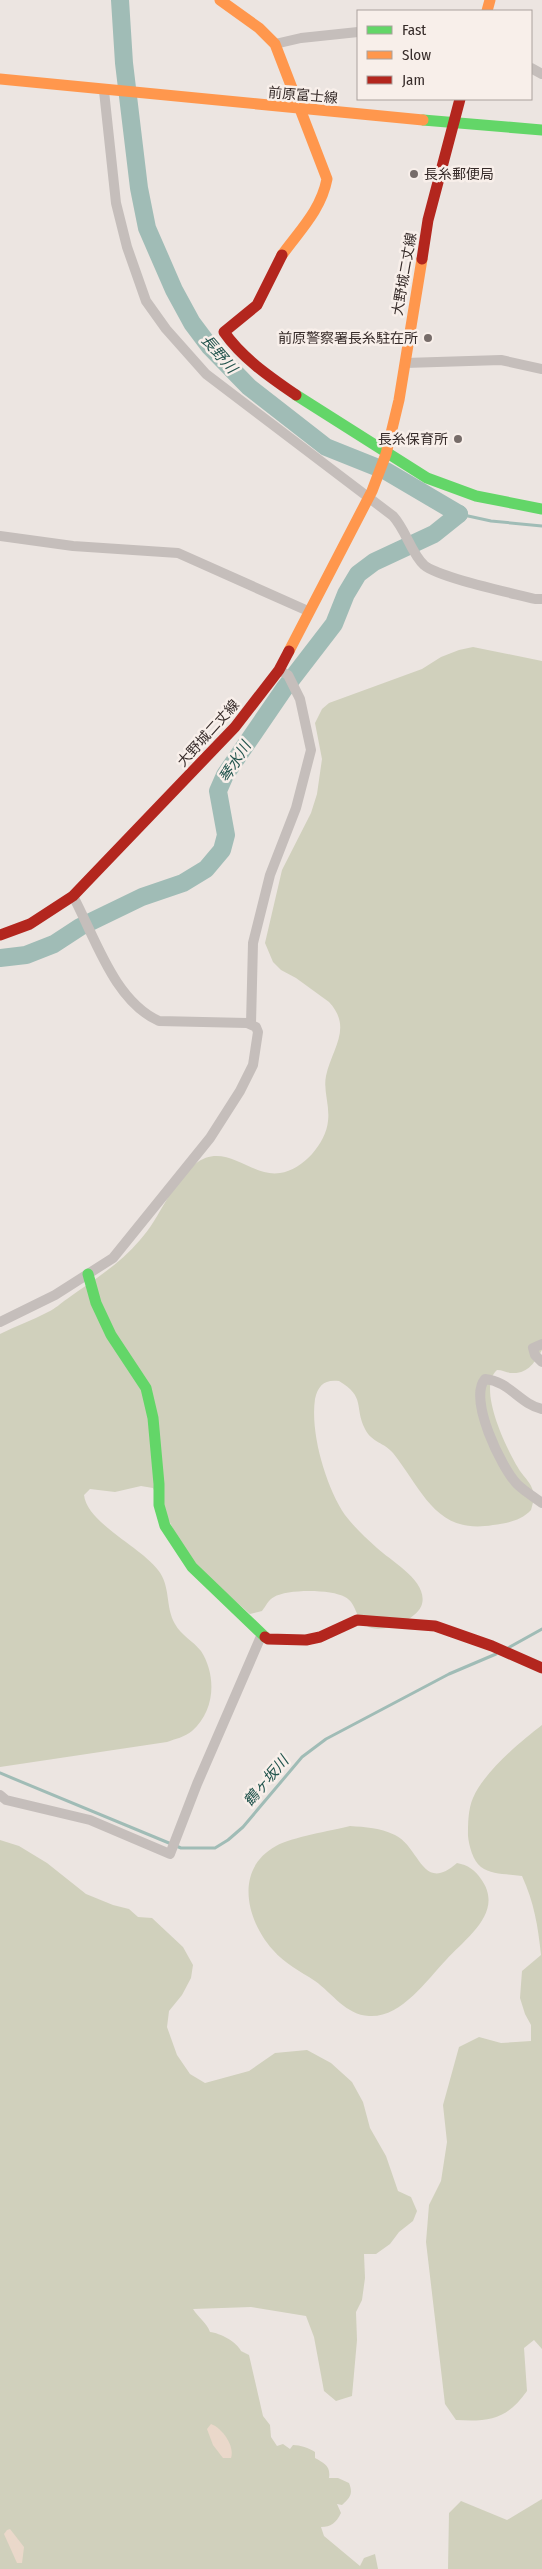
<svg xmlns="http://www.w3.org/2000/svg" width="542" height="2569" viewBox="0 0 542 2569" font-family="'Fira Sans Condensed','Noto Sans JP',sans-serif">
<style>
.green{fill:#d0d0bc}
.sand{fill:#ead8ca}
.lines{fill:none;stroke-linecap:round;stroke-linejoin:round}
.stream{stroke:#a0bcb6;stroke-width:3}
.river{stroke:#a0bcb6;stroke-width:18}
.street{stroke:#c5bebb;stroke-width:10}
.fast{stroke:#63d668;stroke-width:11}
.slow{stroke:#ff974d;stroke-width:11}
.jam{stroke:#b3261e;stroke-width:11}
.poi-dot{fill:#766c69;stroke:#f8efea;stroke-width:2}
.labels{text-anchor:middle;stroke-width:5;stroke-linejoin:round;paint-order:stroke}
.street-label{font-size:14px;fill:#362b29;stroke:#f8efea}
.poi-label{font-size:14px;fill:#362b29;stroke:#f8efea;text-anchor:end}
.water-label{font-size:15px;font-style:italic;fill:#22544d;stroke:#f8efea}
</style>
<rect width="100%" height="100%" fill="#ece5e1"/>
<g class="green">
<path d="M473 647 542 661V1350C535 1362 528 1374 512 1373 507 1373 503 1370 497 1370 476 1388 508 1452 520 1471 525 1478 531 1483 533 1491 535 1497 533 1503 531 1510 521 1521 507 1523 493 1525 436 1535 423 1491 393 1453 385 1443 371 1442 365 1429 354 1407 366 1397 339 1381 325 1379 318 1385 315 1399 310 1433 326 1487 345 1515 354 1527 366 1538 377 1548 391 1561 428 1581 422 1604 418 1620 380 1635 367 1626 355 1619 357 1603 345 1597 331 1589 287 1589 274 1597 268 1600 266 1606 262 1611L250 1614 188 1559 153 1488 141 1486 115 1492 90 1489 84 1495C87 1523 141 1547 158 1570 171 1586 165 1607 175 1624 181 1635 193 1641 201 1651 217 1676 215 1711 192 1731 185 1737 175 1739 167 1742L0 1767V1334C16 1326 33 1320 48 1312 55 1309 61 1303 67 1299 92 1281 120 1264 140 1240 161 1217 170 1184 195 1164 225 1140 251 1178 280 1173 303 1170 326 1143 328 1121 330 1105 323 1091 326 1076 332 1048 353 1028 329 1002L296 978 281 970 273 962 265 943 282 870 311 813 317 794 322 759 315 723 322 709 329 703 422 669 441 657 459 650Z"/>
<path d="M542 1725V2349L534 2340 524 2348 527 2391C507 2419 490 2422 456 2420L445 2404 426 2242 429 2205 441 2181 447 2142 443 2105 459 2047 479 2037 501 2043 531 2041V2025L525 2014 520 1998 522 1971 541 1955C538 1926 534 1902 522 1876 509 1874 492 1875 481 1867 473 1861 469 1846 468 1836 468 1824 468 1809 473 1798 484 1772 520 1742 542 1725Z"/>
<path d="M350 1826C365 1827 381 1828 395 1835 420 1847 422 1894 457 1863 468 1865 475 1870 481 1879 505 1912 466 1938 446 1960 426 1981 401 2018 369 2016 346 2015 332 1993 315 1981 300 1971 285 1964 273 1950 246 1920 234 1869 276 1846 292 1837 330 1831 350 1826Z"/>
<path d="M0 1840 19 1846 47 1863 86 1894 113 1905 129 1909 138 1917 152 1918 183 1947 193 1965 191 1978 182 1995 169 2011 167 2027 177 2055 190 2074 205 2083 249 2071 275 2053 307 2050 331 2063 352 2082 363 2102 370 2128 386 2156 398 2191 411 2197 417 2211 413 2221 399 2232 390 2244 376 2254H364L365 2278 362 2300 356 2312 357 2340 352 2396 336 2401 324 2391 314 2337 306 2316 251 2307 193 2309C198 2317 207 2323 210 2332 220 2333 237 2342 241 2351L249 2355 263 2416 270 2425 271 2437 277 2446 283 2444 290 2449 293 2445C300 2445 309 2448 315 2452V2458C324 2463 331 2466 329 2478H338L349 2483C353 2493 351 2497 342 2505L337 2504 341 2513C336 2523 331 2527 321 2527L324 2536 360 2566 364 2558 375 2554 378 2569H0Z"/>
<polygon points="542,2499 542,2569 448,2569 449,2513 461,2501 507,2520"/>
</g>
<g class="sand">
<path d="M211 2424C222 2428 235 2446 231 2458H223L213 2445 207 2429Z"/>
<polygon points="10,2529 24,2547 22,2563 17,2563 4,2534 7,2530"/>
</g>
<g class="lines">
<g class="stream">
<polyline points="459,514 491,521 542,526"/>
<polyline points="508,1648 542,1629"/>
<polyline points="0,1773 181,1848 215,1848 228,1840 243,1827 302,1757 326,1739 449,1674 496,1654"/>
</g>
<g class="river">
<polyline points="120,0 124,63 139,188 147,228 174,290 192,323 210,347 249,387 326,447 386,471 459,514"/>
<polyline points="0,958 26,955 54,944 80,927 142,897 183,883 206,869 222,850 226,835 218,791 225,775 284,689 334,624 346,594 358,574 374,562 434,534 459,514"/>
</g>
<g class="street">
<polyline points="275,44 301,38 358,32"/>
<polyline points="531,68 542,74"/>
<path d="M104 91 116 203 127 247 146 301 166 329 206 374 393 516C406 530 411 553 424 565 439 578 512 593 535 599H542"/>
<polyline points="405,363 501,360 542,369"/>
<polyline points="0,536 73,546 178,553 308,611"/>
<polyline points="251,1024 253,943 270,875 296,808 311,750 300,699 288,675 279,670"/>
<path d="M0 1322 55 1295 113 1258 210 1138 240 1091 253 1065 258 1032 256 1027 247 1023 159 1021C114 1001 95 937 73 896"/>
<polyline points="542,1344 533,1348 535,1355 542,1362"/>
<path d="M542 1409C520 1404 509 1381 485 1379 468 1399 501 1467 517 1484 524 1491 534 1497 542 1503"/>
<polyline points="0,1795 6,1800 90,1820 170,1854 197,1784 262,1634"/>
</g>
<g class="fast">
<polyline points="423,120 542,130"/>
<polyline points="296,395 427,478 476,496 542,509"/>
<polyline points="88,1274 96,1303 111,1335 146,1388 153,1418 159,1484 159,1505 165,1526 192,1567 265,1637"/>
</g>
<g class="slow">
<path d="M220 0 259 28 275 44 327 179C321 210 300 230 282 255"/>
<polyline points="487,11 490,0"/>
<polyline points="0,79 423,120"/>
<polyline points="289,651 372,491 386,454 399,400 422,259"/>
</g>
<g class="jam">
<path d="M282 255 257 305 224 332C242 358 270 377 296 395"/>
<polyline points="422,259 428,220 460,99"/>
<polyline points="0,935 30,924 73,896 235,727 279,670 289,651"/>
<polyline points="265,1637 268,1639 306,1640 320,1637 357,1620 435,1626 492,1646 542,1668"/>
</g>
</g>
<g class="poi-dot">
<circle cx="414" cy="174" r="5"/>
<circle cx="428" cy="338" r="5"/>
<circle cx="458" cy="439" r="5"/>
</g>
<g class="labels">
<g class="street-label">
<text transform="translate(303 95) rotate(5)" y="5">前原富士線</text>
<text transform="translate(404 274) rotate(-80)" y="5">大野城二丈線</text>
<text transform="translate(208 733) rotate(-48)" y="5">大野城二丈線</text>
</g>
<g class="poi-label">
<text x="424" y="179" text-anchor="start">長糸郵便局</text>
<text x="418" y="343">前原警察署長糸駐在所</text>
<text x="448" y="444">長糸保育所</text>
</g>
<g class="water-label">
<text transform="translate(219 354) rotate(49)" y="5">長野川</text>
<text transform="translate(235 762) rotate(-58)" y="5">琴水川</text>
<text transform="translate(266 1781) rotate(-50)" y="5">鶴ヶ坂川</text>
</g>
</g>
<rect x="357" y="10" width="175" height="90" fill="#f8efea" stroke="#aaa19d"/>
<rect x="367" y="26" width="25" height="8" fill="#63d668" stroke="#aaa19d"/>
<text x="402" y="35" font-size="15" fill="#362b29">Fast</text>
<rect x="367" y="51" width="25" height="8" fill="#ff974d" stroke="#aaa19d"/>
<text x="402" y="60" font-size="15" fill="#362b29">Slow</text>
<rect x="367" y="76" width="25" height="8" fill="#b3261e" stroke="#aaa19d"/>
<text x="402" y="85" font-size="15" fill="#362b29">Jam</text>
</svg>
